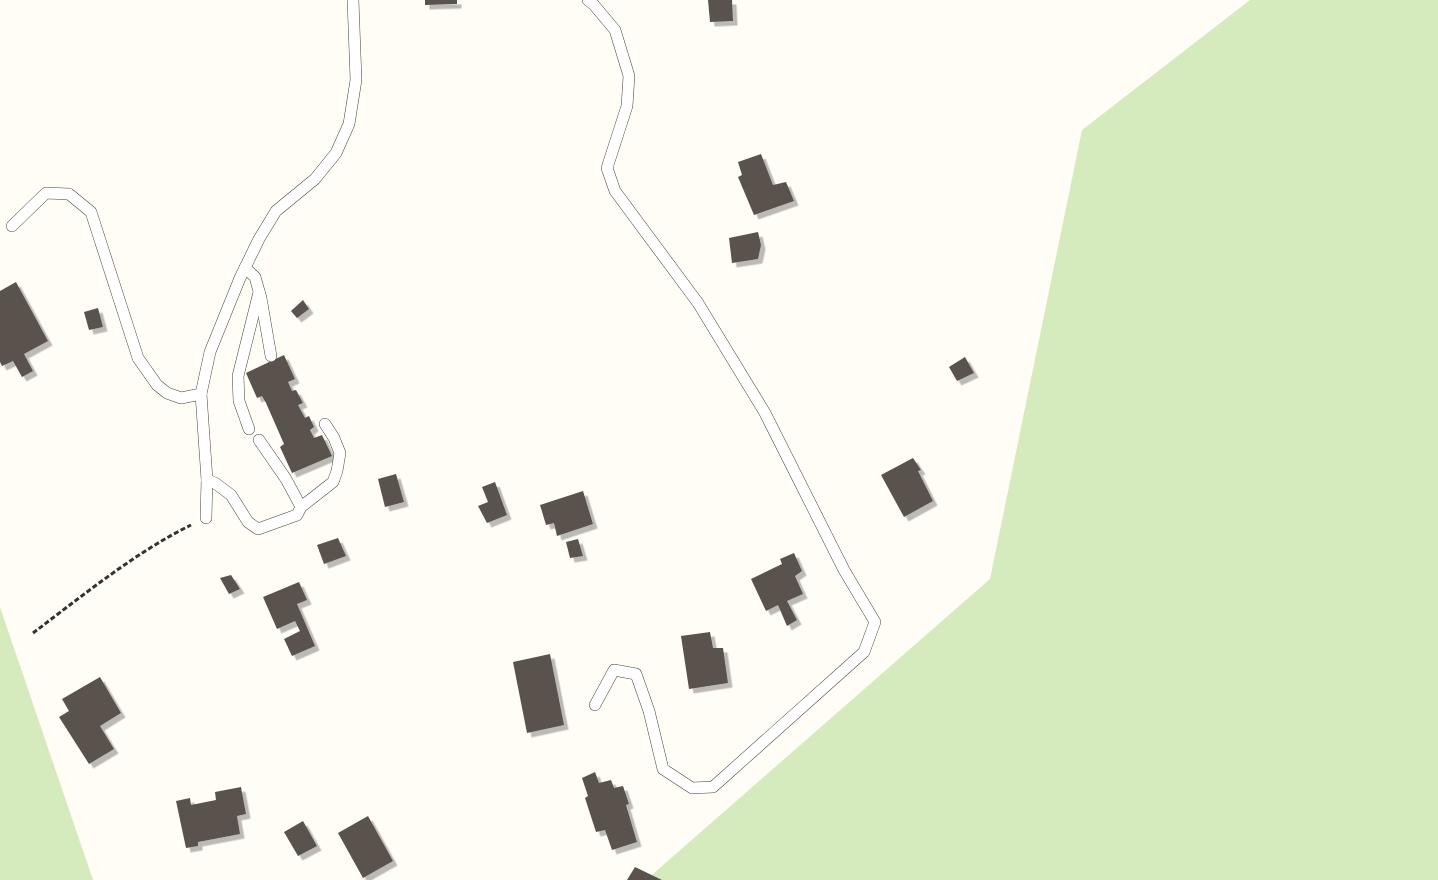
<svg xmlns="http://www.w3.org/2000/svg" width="1438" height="880" viewBox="0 0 1438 880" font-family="'PT Serif',serif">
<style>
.green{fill:#d5ebbd}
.building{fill:#5a524d;filter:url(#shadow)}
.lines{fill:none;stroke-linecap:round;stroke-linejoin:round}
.service-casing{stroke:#444;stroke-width:12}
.path{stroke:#333;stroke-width:3;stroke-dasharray:5 2.5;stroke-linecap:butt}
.service{stroke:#fff;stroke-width:11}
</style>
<defs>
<filter id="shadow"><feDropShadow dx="4.5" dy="4.5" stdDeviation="0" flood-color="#0004"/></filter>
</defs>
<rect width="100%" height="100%" fill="#fffdf5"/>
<g class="green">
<polygon points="1250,0 1438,0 1438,880 646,880 990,579 1082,130"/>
<polygon points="0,607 93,880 0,880"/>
</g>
<g class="building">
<polygon points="425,0 457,0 457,4 425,5"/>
<polygon points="708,0 732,0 733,21 710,22"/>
<polygon points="761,154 773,185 786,182 794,201 754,215 738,177 742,175 738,162"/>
<polygon points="758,232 761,245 758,259 732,263 729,238"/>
<polygon points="16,282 48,341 24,354 33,371 22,377 13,361 2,366 0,362 0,291"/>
<polygon points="303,300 309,309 297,318 291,311"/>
<polygon points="98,308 103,327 89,330 84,312"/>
<polygon points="284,355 295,379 288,382 292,391 296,390 303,403 298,405 305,418 309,416 314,427 310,430 314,438 322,435 332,456 292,473 280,447 284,444 266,403 262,396 257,398 246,373"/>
<polygon points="965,357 974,373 957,381 949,367"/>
<polygon points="913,458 921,470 918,471 933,501 904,517 881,475"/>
<polygon points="396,474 404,502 385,507 378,479"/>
<polygon points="495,482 507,515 487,523 478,506 488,502 482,487"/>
<polygon points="583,491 593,524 557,536 554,523 546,525 540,505"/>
<polygon points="338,538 346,556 324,564 317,545"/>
<polygon points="578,539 583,556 570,558 566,542"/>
<polygon points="794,553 802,571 795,576 803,594 787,601 797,620 787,626 778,605 766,611 751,579 782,564 780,559"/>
<polygon points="231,575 240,589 229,594 220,578"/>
<polygon points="299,582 307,600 297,604 315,646 292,656 284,639 300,631 295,621 277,629 263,597"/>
<polygon points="710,632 713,648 723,648 728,683 689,689 681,636"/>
<polygon points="550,654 564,725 527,733 513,662"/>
<polygon points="100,677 121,713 100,726 114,749 89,764 59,717 69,711 62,699"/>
<polygon points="595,772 599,783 611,780 614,788 623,786 629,804 626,805 637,842 612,850 605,830 596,832 585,798 588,796 582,778"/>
<polygon points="241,787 246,814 237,816 240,834 198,842 198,846 186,848 176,801 190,798 191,805 216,800 215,792"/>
<polygon points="368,816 393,861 363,878 338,833"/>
<polygon points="303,821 317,846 298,856 284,832"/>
<polygon points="635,867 662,880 627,880"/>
</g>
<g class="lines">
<g class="service-casing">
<g id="service">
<polyline points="588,0 594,5 615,30 629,76 627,106 607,168 615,191 698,303 765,413 844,570 875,622 864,652 713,787 692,788 663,769 649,711 636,674 614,670 595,705"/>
<polyline points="12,226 46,193 69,194 91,212 138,358 157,385 167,393 181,398 201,394"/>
<polyline points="245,268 255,277 261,298 271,356"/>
<polyline points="249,429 239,401 238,376 259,292"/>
<polyline points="207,480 215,483 231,495 248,522 258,529 297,515 301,507 286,479 259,440"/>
<polyline points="301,507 333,482 337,471 340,453 334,438 325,424"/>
<polyline points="206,518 207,480 201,394 210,352 240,278 259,239 276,211 315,179 336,153 349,124 356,80 353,0"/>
</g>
</g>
<path class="path" d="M33 633C82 596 136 552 191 525"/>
<use href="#service" class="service"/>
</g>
</svg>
